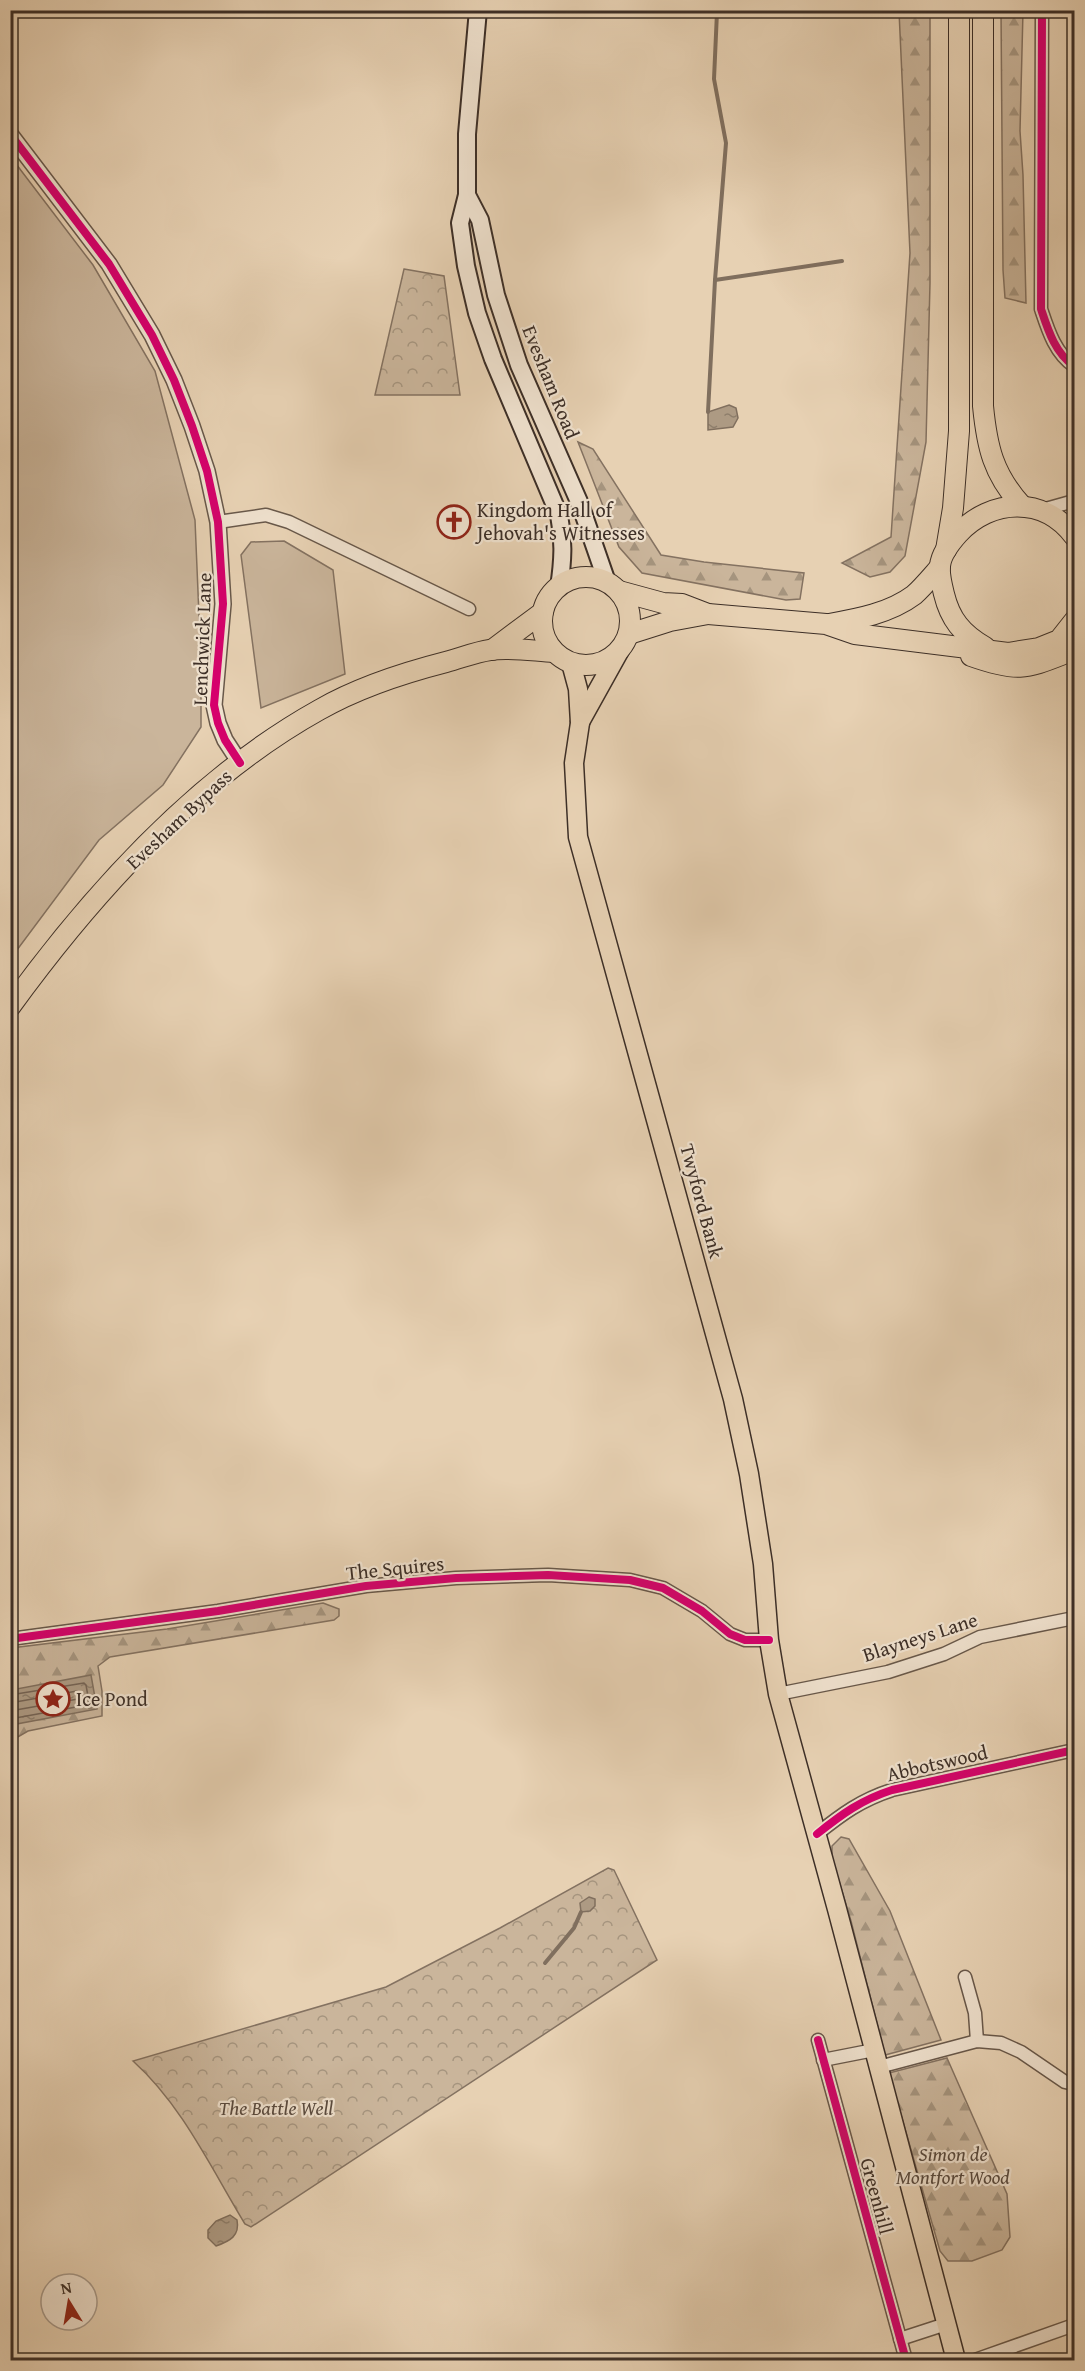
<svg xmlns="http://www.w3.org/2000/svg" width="1085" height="2371" viewBox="0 0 1085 2371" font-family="'Gentium Book Plus',serif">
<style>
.green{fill:#cab59b;stroke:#847261;stroke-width:1.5}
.forest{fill:url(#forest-firs);stroke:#847261;stroke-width:1.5}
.park{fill:url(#park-crowns);stroke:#847261;stroke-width:1.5}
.water{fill:url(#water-ripples);stroke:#806f5e;stroke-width:1.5}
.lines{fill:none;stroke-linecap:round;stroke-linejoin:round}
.shore{stroke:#756455;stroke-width:1.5}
.stream{stroke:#806f5e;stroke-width:4}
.minor-casing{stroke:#68584a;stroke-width:15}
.tertiary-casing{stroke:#68584a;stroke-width:18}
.secondary-casing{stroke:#3d2f27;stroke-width:20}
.primary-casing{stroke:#3d2f27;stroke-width:21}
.trunk-casing{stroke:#3d2f27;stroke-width:22}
.minor{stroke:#efe1ce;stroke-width:12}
.tertiary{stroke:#efe1ce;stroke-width:15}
.secondary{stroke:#efe1ce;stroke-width:16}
.primary{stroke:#e7d1b3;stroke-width:18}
.trunk{stroke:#e7d1b3;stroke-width:20}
.cycleway-casing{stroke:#efe1ce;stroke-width:11}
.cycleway{stroke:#d6006c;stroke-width:8}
.labels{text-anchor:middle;stroke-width:4.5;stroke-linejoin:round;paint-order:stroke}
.street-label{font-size:20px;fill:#3d2f27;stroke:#efe1ce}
.poi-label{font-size:20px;fill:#3d2f27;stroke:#efe1ce;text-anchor:start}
.park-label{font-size:20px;font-style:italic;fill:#594a3e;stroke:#efe1ce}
</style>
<defs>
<pattern id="forest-firs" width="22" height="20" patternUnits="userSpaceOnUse" patternTransform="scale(1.5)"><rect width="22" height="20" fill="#cab59b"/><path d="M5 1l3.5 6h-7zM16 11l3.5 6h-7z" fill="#a5947e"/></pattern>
<pattern id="park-crowns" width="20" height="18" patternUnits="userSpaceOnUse" patternTransform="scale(1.5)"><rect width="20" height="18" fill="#cab59b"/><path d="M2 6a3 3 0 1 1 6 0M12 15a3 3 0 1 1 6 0" fill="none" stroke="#a5947e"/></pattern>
<pattern id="water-ripples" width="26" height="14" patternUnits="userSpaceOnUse" patternTransform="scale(1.5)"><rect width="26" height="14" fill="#ad9a83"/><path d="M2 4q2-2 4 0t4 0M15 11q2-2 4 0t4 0" fill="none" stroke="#8e7e6b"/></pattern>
</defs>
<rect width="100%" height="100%" fill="#e7d1b3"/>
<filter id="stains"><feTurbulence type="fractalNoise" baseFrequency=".00333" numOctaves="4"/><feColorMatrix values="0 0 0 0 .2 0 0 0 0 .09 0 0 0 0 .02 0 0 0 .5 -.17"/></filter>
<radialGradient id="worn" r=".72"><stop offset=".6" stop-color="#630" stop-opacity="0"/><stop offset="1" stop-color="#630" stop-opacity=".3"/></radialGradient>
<g class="green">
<polygon points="10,156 93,265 155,371 195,520 201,664 201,727 163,785 99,840 11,958"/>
<polygon points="284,541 333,570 345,674 261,708 241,555 251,542"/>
</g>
<g class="forest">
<polygon points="899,11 930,11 930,283 926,442 905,556 890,572 870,577 842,563 891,537 910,253"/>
<polygon points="1001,11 1023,11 1020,131 1023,175 1026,303 1005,298 1003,270"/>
<polygon points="578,442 593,449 661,555 704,562 804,573 800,599 786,600 642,573 619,547"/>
<polygon points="323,1603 339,1609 339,1616 334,1620 110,1657 98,1666 102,1691 102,1716 28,1731 11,1741 11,1648 167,1629"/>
<polygon points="841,1837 849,1839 890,1911 941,2040 885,2055 851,1921 832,1858 832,1846"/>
<polygon points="947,2058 1007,2194 1010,2237 1002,2250 972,2261 948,2261 940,2251 889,2073"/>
</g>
<g class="park">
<polygon points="404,269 444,276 460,395 375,395"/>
<path d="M608 1868 614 1870 657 1960 251 2227 245 2224C211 2168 182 2105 133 2061L386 1987 500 1928Z"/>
</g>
<g class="water">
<polygon points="729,405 736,408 738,418 733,427 708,430 708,412"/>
<polygon points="91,1675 97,1709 11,1725 11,1690"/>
<polygon points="589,1897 595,1899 595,1906 590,1911 581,1912 580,1903"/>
<path d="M230 2215 237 2220C240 2236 230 2241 216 2246L208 2238V2230L216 2221Z"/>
</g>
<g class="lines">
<g class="shore">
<polyline points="10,1695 84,1683 86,1685 89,1702 87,1705 10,1719"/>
<polyline points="10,1703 77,1691 81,1695 78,1699 10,1711"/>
</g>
<g class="stream">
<polyline points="715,280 842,261"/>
<polyline points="708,412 715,280 726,143 714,79 717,12"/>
<polyline points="545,1963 574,1928 581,1912"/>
</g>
<g class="minor-casing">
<g id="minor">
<path d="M1042 10 1041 309C1048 330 1055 353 1074 366"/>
<polyline points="1042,510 1074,501"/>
<polyline points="218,522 266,515 289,522 469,609"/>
<polyline points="10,1639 218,1611 366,1586 456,1578 548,1575 630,1580 663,1588 702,1611 730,1634 745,1640 769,1640"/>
<polyline points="778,1694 888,1672 944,1654 980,1637 1074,1618"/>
<path d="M817 1834C842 1814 861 1800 892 1790L1074 1750"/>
<polyline points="965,1977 975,2013 977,2041"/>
<polyline points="818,2040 906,2360"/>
<polyline points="823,2060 874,2050"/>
<polyline points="879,2067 977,2041 1001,2043 1021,2052 1065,2082 1074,2084"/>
<polyline points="900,2339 946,2324"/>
<polyline points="975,2360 1074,2325"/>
</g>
</g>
<g class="tertiary-casing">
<polyline id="tertiary" points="10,134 109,264 152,335 174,380 192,426 207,471 218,522 223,604 214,705 218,723 225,740 240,763"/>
</g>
<g class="secondary-casing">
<g id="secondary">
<path d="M478 10 467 134V195L460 223 466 266 477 313 493 359 559 515C564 540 563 561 559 587"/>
<polyline points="467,195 480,220 496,295 519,365 580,504 607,582"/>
</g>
</g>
<g class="primary-casing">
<g id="primary">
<polyline points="571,663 578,689 580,723 574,763 578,837 733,1399 749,1474 763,1564 769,1640 778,1694 837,1909 956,2360"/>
<polyline points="580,722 620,650"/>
</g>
</g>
<g class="trunk-casing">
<g id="trunk">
<path d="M983 10V406C987 447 993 474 1022 506"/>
<polyline points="946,550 953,508 959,431 959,10"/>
<circle cx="586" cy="621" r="44"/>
<polyline points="619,591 663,603 682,604 708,614 826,624 855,634 1008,653 1039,648 1059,640 1074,621"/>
<path d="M829 624C858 619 890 613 914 595 923 587 932 576 940 567"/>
<polyline points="629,634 670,621 708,614"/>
<path d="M985 647C962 634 950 619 944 594 942 586 939 575 940 566 941 554 950 543 958 534 991 498 1044 496 1074 536"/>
<polyline points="492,650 543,612"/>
<path d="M971 656C1022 674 1027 668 1074 650"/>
<path d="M10 1007C92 894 197 778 319 710 359 687 403 673 446 662 461 658 476 652 490 650 510 647 534 651 554 652"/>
</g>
</g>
<use href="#minor" class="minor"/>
<use href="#tertiary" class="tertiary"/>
<use href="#secondary" class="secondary"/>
<use href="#primary" class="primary"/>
<use href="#trunk" class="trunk"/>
<g class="cycleway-casing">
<g id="cycleway">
<path d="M1042 10 1041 309C1048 330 1055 353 1074 366"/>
<polyline points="10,134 109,264 152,335 174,380 192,426 207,471 218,522 223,604 214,705 218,723 225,740 240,763"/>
<polyline points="10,1639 218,1611 366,1586 456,1578 548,1575 630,1580 663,1588 702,1611 730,1634 745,1640 769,1640"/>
<path d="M817 1834C842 1814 861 1800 892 1790L1074 1750"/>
<polyline points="818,2040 906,2360"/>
</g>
</g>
<use href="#cycleway" class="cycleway"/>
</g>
<defs>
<g id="church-ring" transform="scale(1.725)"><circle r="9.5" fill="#efe1ce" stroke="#8f2418" stroke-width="1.5"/><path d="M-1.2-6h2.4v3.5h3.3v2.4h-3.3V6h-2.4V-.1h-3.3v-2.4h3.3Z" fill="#8f2418"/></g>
<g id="sight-ring" transform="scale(1.725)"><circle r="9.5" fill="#efe1ce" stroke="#8f2418" stroke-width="1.5"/><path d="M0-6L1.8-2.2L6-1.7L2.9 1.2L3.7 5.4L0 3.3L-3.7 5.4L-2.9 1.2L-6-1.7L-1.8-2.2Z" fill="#8f2418"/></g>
</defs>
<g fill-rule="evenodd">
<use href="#church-ring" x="454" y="522"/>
<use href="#sight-ring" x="53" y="1699"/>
</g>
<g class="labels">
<g class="street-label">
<text transform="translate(551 382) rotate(68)" y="7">Evesham Road</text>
<text transform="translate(202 639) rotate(-88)" y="7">Lenchwick Lane</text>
<text transform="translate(179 819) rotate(-43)" y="7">Evesham Bypass</text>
<text transform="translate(702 1201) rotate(75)" y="7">Twyford Bank</text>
<text transform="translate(395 1568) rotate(-6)" y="7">The Squires</text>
<text transform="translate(920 1637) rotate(-18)" y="7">Blayneys Lane</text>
<text transform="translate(937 1763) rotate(-13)" y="7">Abbotswood</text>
<text transform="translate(877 2196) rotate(75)" y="7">Greenhill</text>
</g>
<g class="poi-label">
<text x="477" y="517">Kingdom Hall of<tspan x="477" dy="23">Jehovah's Witnesses</tspan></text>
<text x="76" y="1706">Ice Pond</text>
</g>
<g class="park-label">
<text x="276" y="2115">The Battle Well</text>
<text x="953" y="2161">Simon de<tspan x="953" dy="23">Montfort Wood</tspan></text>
</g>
</g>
<rect width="1085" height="2371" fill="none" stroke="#e7d1b3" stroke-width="36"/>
<rect x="12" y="12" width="1061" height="2347" fill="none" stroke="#3d2f27" stroke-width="3"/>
<rect x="18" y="18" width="1049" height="2335" fill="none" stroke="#3d2f27" stroke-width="1.5"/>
<g transform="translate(69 2302) rotate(349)"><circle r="28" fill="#efe1ce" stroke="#a89a8b" stroke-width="1.5"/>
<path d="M0-4.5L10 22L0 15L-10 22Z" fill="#8f2418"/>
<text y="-9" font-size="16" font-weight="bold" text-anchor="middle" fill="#3d2f27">N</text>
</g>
<rect width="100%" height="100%" filter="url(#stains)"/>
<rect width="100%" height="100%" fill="url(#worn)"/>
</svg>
